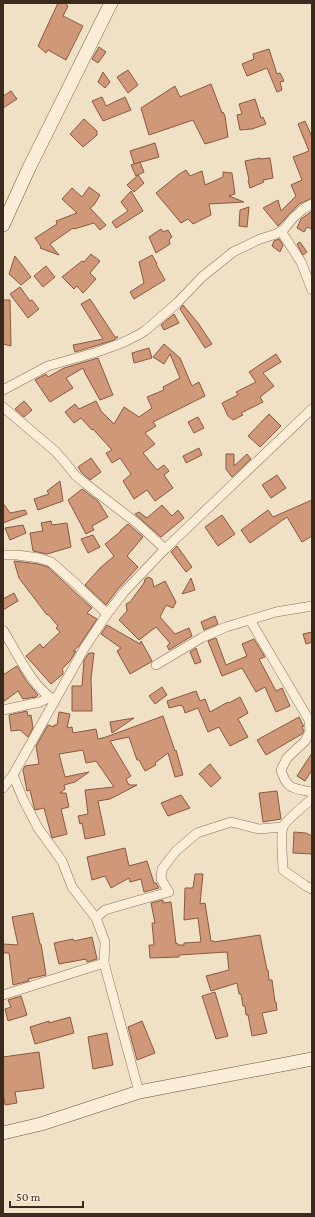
<svg xmlns="http://www.w3.org/2000/svg" width="315" height="1217" viewBox="0 0 315 1217" font-family="'Crimson Pro',serif">
<style>
.building{fill:#cf9879;stroke:#8c583f}
.lines{fill:none;stroke-linecap:round;stroke-linejoin:round}
.street-casing{stroke:#8c715a;stroke-width:10}
.secondary-casing{stroke:#6e523d;stroke-width:14}
.street{stroke:#faeed8;stroke-width:9}
.secondary{stroke:#faeed8;stroke-width:13}
</style>
<rect width="100%" height="100%" fill="#f0e0c5"/>
<g class="building">
<polygon points="58,3 65,3 68,6 63,16 83,26 66,60 48,50 46,53 38,46"/>
<polygon points="99,47 106,52 98,63 92,59"/>
<polygon points="269,49 277,74 280,73 284,81 280,82 282,90 277,92 267,68 247,76 242,64 254,59 253,54"/>
<polygon points="128,70 138,85 128,93 117,77"/>
<polygon points="103,72 110,82 105,88 98,82"/>
<polygon points="211,84 222,113 223,112 225,116 228,137 205,144 193,120 149,135 141,108 175,86 180,97"/>
<polygon points="11,91 17,99 3,108 3,96"/>
<polygon points="102,97 106,106 125,97 131,110 103,121 92,101"/>
<polygon points="255,99 261,118 263,117 266,124 252,129 240,130 237,115 242,114 239,104"/>
<polygon points="84,119 97,131 97,135 83,147 70,134"/>
<polygon points="305,121 312,137 312,198 299,204 278,226 263,208 278,200 281,211 296,196 291,185 302,180 293,157 309,151 298,124"/>
<polygon points="155,143 159,157 134,164 130,151"/>
<polygon points="260,158 260,159 270,158 273,178 263,180 264,182 250,188 248,181 249,180 245,161"/>
<polygon points="140,162 144,172 136,176 131,165"/>
<polygon points="186,170 190,176 202,171 205,185 223,177 223,172 232,173 235,194 229,196 244,202 209,204 211,215 193,224 188,219 181,223 156,193 178,175"/>
<polygon points="138,175 144,183 134,192 127,185"/>
<polygon points="89,187 100,195 94,205 90,208 106,225 100,230 94,223 74,229 73,228 50,244 59,255 40,248 41,247 35,238 57,224 56,221 77,213 62,199 72,188 82,197"/>
<polygon points="131,191 143,211 116,228 112,222 128,211 121,202"/>
<polygon points="249,207 247,227 239,226 240,210"/>
<polygon points="312,211 312,229 307,227 304,232 297,228 301,219"/>
<polygon points="161,229 163,232 168,230 172,237 169,240 170,244 156,253 149,237"/>
<polygon points="279,239 283,245 280,252 272,246 274,241"/>
<polygon points="300,242 307,252 303,255 297,244"/>
<polygon points="91,254 100,261 90,273 96,279 83,293 77,286 74,289 62,277 82,261 84,262"/>
<polygon points="152,255 157,264 156,264 165,280 134,299 130,292 144,283 139,262"/>
<polygon points="15,256 31,277 21,285 9,274"/>
<polygon points="46,266 55,277 43,287 34,276"/>
<polygon points="20,287 30,301 32,300 39,309 28,318 10,294"/>
<polygon points="90,299 115,337 118,337 114,340 95,346 75,352 73,345 103,339 81,304"/>
<polygon points="3,300 10,300 11,346 3,344"/>
<polygon points="183,305 198,323 212,344 205,348 180,309"/>
<polygon points="174,314 179,323 164,330 161,325"/>
<polygon points="164,344 180,358 192,386 199,382 205,396 153,422 156,426 145,433 155,444 143,453 157,470 164,465 169,471 164,475 173,488 155,501 147,490 134,499 123,481 131,474 120,458 112,463 106,453 112,450 93,429 92,430 81,418 74,423 65,412 75,404 79,409 96,401 101,411 114,424 124,407 139,417 152,408 147,397 164,390 163,387 180,378 170,354 164,364 153,357"/>
<polygon points="149,348 152,358 134,363 132,353"/>
<polygon points="276,354 281,362 263,373 274,386 260,397 263,402 241,413 243,415 233,420 228,416 222,403 238,395 236,392 256,382 249,372"/>
<polygon points="98,358 113,395 100,400 86,375 83,368 66,378 73,388 50,402 35,380 46,374 48,377 64,368"/>
<polygon points="24,401 32,410 24,417 15,409"/>
<polygon points="269,414 281,426 260,447 248,436"/>
<polygon points="198,417 204,428 194,433 188,422"/>
<polygon points="199,448 202,455 186,463 183,456"/>
<polygon points="226,454 234,454 234,466 247,454 251,459 232,477 226,469"/>
<polygon points="91,458 101,472 90,480 82,473 78,467"/>
<polygon points="277,475 286,488 271,498 262,485"/>
<polygon points="60,481 63,501 38,510 34,499 49,494 47,491"/>
<polygon points="82,489 98,501 108,517 92,526 94,530 86,534 68,500"/>
<polygon points="312,500 312,536 302,542 287,517 250,543 241,530 268,510 273,517"/>
<polygon points="3,503 10,513 25,510 27,514 3,523"/>
<polygon points="162,505 172,516 178,510 184,518 161,537 135,514 139,512 147,518"/>
<polygon points="222,515 235,534 218,546 205,527"/>
<polygon points="51,521 52,525 67,523 71,547 47,554 33,551 30,533 43,531 41,523"/>
<polygon points="128,524 143,537 127,556 138,567 118,589 106,605 85,585 100,568 114,556 105,544 120,532 120,531"/>
<polygon points="23,525 26,533 10,540 5,528"/>
<polygon points="93,535 100,547 88,553 81,539"/>
<polygon points="177,546 192,567 186,572 171,552"/>
<polygon points="14,561 38,564 48,567 92,608 87,613 97,619 79,646 73,651 76,651 70,661 62,669 63,671 63,674 51,684 26,656 40,644 43,648 60,632 56,628 58,626 48,614 47,615 19,578"/>
<polygon points="148,577 152,579 154,587 165,581 176,602 173,608 166,605 160,617 175,634 189,628 192,636 169,650 167,646 170,643 156,627 139,640 119,620 127,611 126,604 130,602 144,583 145,579"/>
<polygon points="191,578 195,590 182,594"/>
<polygon points="14,593 18,601 3,610 3,599"/>
<polygon points="215,616 218,624 204,630 201,622"/>
<polygon points="107,625 140,644 141,641 152,661 151,662 130,674 117,651 121,648 101,634"/>
<polygon points="312,632 312,642 306,644 303,634"/>
<polygon points="216,638 226,665 247,656 242,644 254,639 265,657 259,659 276,691 282,688 290,706 276,712 265,687 256,692 242,668 222,676 208,641"/>
<polygon points="196,648 201,662 195,664 190,652"/>
<polygon points="89,653 94,653 91,679 92,711 72,711 72,686 82,686 84,660"/>
<polygon points="17,666 27,682 38,695 36,697 23,699 18,691 3,702 3,675"/>
<polygon points="162,687 167,695 155,704 149,696"/>
<polygon points="196,691 200,701 205,699 210,712 228,702 229,703 240,697 248,713 238,719 248,737 230,746 219,727 208,732 198,708 185,713 183,706 181,706 181,705 169,708 167,701"/>
<polygon points="27,711 28,716 31,715 33,728 28,737 20,730 11,731 9,715"/>
<polygon points="59,712 70,714 67,728 72,727 73,733 96,729 98,739 106,737 163,716 175,751 176,750 183,775 175,777 168,753 155,763 156,765 145,771 139,760 137,760 129,737 110,741 131,776 126,779 129,785 137,785 110,799 98,801 105,835 85,839 82,823 80,824 78,816 88,814 85,790 114,787 96,761 86,763 83,750 59,754 65,777 89,772 75,782 64,785 65,789 60,793 66,793 69,807 61,809 67,834 52,838 44,808 35,810 34,807 30,790 27,791 23,770 25,766 39,764 36,746 48,725 54,727 54,725 57,725"/>
<polygon points="299,717 303,725 304,726 302,727 304,731 302,734 266,755 257,740"/>
<polygon points="134,718 112,733 110,722"/>
<polygon points="312,753 312,770 305,781 297,776"/>
<polygon points="210,764 221,778 211,787 199,774"/>
<polygon points="277,791 281,819 263,822 259,793"/>
<polygon points="181,795 190,808 168,816 161,803"/>
<polygon points="294,832 306,833 312,836 312,854 293,853"/>
<polygon points="125,848 129,866 147,861 154,883 156,883 159,888 144,892 141,879 130,882 129,878 111,888 105,876 92,880 87,857"/>
<polygon points="195,874 203,874 200,904 205,903 211,941 214,941 214,942 260,935 267,970 268,970 269,980 272,980 275,1002 276,1002 277,1010 262,1013 267,1033 252,1036 248,1015 246,1015 245,1006 243,1006 241,994 239,994 237,983 211,991 206,976 229,970 227,952 179,955 179,957 150,958 149,945 154,945 152,923 155,923 151,903 163,900 163,903 171,902 176,944 177,943 178,945 184,945 184,943 201,942 198,918 184,920 185,888 193,888"/>
<polygon points="33,913 40,944 41,944 46,975 28,979 29,981 13,985 9,953 3,953 3,944 18,945 12,917"/>
<polygon points="92,937 97,959 87,962 86,959 59,964 54,943 73,939 74,941"/>
<polygon points="215,992 228,1036 216,1039 202,996"/>
<polygon points="21,996 27,1015 8,1021 5,1009 11,1007 8,1000"/>
<polygon points="70,1017 74,1033 35,1044 30,1027 49,1021 49,1023"/>
<polygon points="142,1021 155,1053 137,1060 128,1027"/>
<polygon points="107,1033 113,1065 93,1069 88,1037"/>
<polygon points="39,1052 44,1088 15,1092 17,1103 5,1105 3,1093 3,1057"/>
</g>
<g class="lines">
<g class="street-casing">
<g id="street">
<polyline points="281,231 301,262 312,290"/>
<polyline points="3,390 48,366 97,352 122,343 140,334 146,330 177,303 203,276 217,265 233,252 260,239 276,234 281,231 284,229 293,218 303,209 312,204"/>
<polyline points="3,407 55,451 64,461 75,475 86,484 138,524 165,549"/>
<polyline points="3,555 17,555 39,558 51,562 75,583 107,614"/>
<path d="M250 620 309 720 310 732 305 741 287 758 281 770C287 790 293 788 312 792"/>
<path d="M3 630C16 651 33 689 55 700"/>
<polyline points="156,665 203,637 226,627 276,612 312,606"/>
<polyline points="3,710 40,702 50,697"/>
<polyline points="13,775 23,799 38,828 62,861 72,887 96,918 105,942 104,963 139,1092"/>
<polyline points="3,788 13,775 85,647 107,614 124,592 165,549 312,409"/>
<path d="M312 799C306 804 286 820 283 827 280 835 283 861 283 870L306 886 312 889"/>
<polyline points="96,918 105,910 136,901 169,892 161,879 162,869 176,851 197,833 231,822 259,829 283,827"/>
<polyline points="3,995 104,963"/>
</g>
</g>
<g class="secondary-casing">
<g id="secondary">
<polyline points="3,225 28,170 111,3"/>
<polyline points="3,1133 41,1124 139,1092 312,1059"/>
</g>
</g>
<use href="#street" class="street"/>
<use href="#secondary" class="secondary"/>
</g>
<rect width="315" height="1217" fill="none" stroke="#3b2a1e" stroke-width="8"/>
<path d="M10 1201v6h73v-6" fill="none" stroke="#3b2a1e" stroke-width="2"/>
<text x="16" y="1201" font-size="12" fill="#3b2a1e" stroke="#f7ebd5" stroke-width="3" paint-order="stroke">50 m</text>
</svg>
